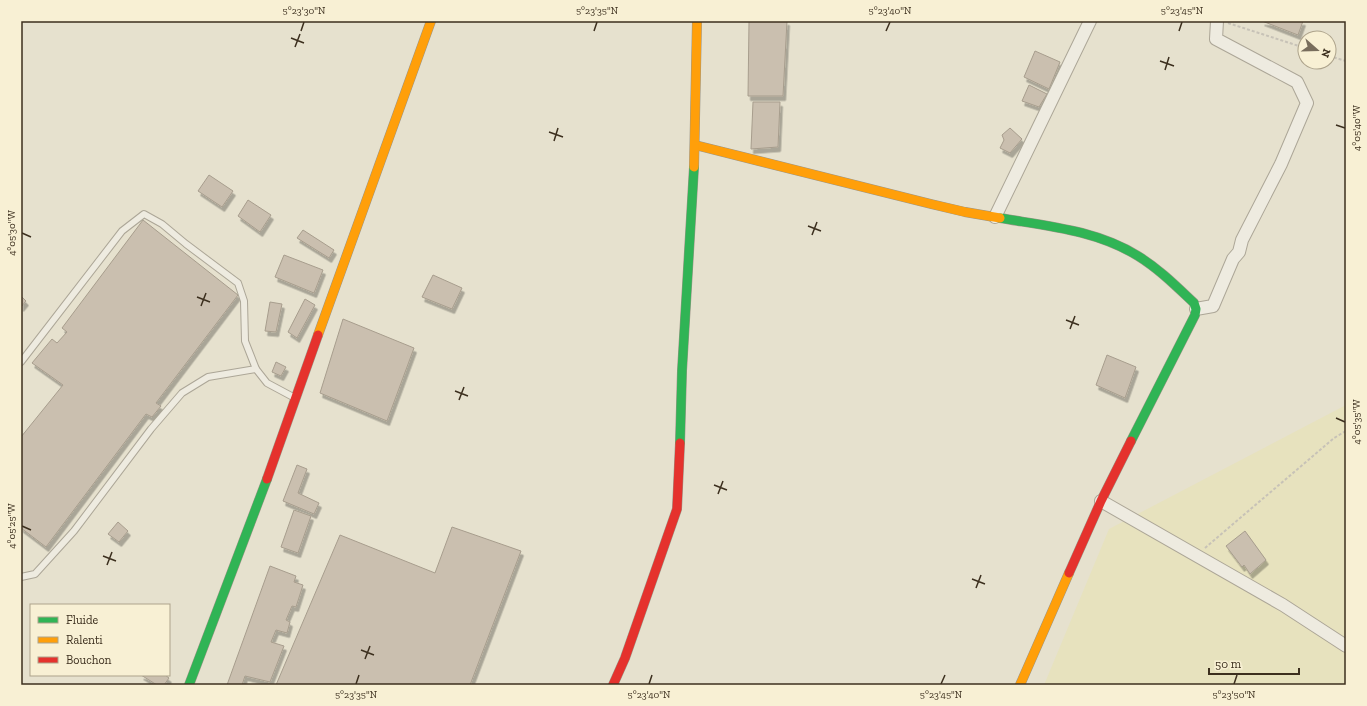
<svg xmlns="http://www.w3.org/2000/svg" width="1367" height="706" viewBox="0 0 1367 706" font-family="'Zilla Slab',serif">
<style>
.farmland{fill:#e7e2be}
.building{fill:#cabfaf;stroke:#a79d8d;filter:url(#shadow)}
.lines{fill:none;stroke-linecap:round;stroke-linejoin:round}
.lane-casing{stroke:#aca697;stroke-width:8}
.street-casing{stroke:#aca697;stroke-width:14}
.fast-casing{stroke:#9b9587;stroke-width:10}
.slow-casing{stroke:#9b9587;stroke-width:10}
.jam-casing{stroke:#9b9587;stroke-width:10}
.path{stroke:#c7c2b7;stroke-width:2;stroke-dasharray:3 2;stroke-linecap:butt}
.lane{stroke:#eeebe0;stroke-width:6}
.street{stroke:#eeebe0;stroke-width:12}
.fast{stroke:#30b455;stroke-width:9}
.slow{stroke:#ff9f0a;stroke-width:9}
.jam{stroke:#e5322d;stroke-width:9}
.ticks{fill:none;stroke:#3c2f1e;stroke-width:1.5}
.neatline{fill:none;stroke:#3c2f1e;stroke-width:1.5}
.ticks-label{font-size:10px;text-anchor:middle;fill:#3c2f1e}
</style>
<defs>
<filter id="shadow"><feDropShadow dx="2.5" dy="4.5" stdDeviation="0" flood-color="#0004"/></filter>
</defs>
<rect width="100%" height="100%" fill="#e6e1ce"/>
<polygon class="farmland" points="1346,405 1346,685 1044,685 1109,529"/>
<g class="building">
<polygon points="749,21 787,21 783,96 748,96"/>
<polygon points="1262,21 1303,21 1298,35"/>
<polygon points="1035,51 1060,62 1049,89 1024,77"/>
<polygon points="1029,85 1047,94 1039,107 1022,101"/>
<polygon points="753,102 780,102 778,147 751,149"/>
<polygon points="1010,128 1022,139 1010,153 1000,148 1004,140 1002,135"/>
<polygon points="209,175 233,191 222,207 198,191"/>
<polygon points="248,200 271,215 260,232 238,216"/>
<polygon points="143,220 238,295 156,403 161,406 152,417 146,414 46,547 21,528 21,437 63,385 32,363 52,339 57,343 67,332 62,328"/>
<polygon points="303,230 334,250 329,258 297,238"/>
<polygon points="284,255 323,270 314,293 275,277"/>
<polygon points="433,275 462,288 452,309 422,297"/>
<polygon points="21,296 26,301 21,307"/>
<polygon points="305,299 315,305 297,338 288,332"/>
<polygon points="270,302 282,304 276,332 265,331"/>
<polygon points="343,319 414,348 387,421 320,393"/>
<polygon points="1107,355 1136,367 1125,398 1096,385"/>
<polygon points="276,362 286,367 281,376 272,372"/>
<polygon points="297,465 307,469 298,493 319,503 314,514 283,501"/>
<polygon points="294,510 311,516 298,553 281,547"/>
<polygon points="118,522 128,531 119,542 108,534"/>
<polygon points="452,527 521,551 470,685 276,685 340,535 435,573"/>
<polygon points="1245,531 1266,560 1250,574 1244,565 1242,567 1226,546"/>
<polygon points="270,566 296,576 294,582 303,585 296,607 292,606 286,620 290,622 287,633 276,630 271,642 284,646 270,682 245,676 242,685 227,685"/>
<polygon points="141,675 165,675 169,678 164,685 157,685"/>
</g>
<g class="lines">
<g class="lane-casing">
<g id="lane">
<polyline points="21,362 122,231 144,214 162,224 186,244 238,283 244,301 245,341 256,369 267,383 295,398"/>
<polyline points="21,577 35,574 74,531 151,429 182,393 208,377 256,369"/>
</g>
</g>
<g class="street-casing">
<g id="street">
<polyline points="995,217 1090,21"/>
<polyline points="1196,309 1213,306 1233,259 1239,252 1242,240 1281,164 1307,103 1297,82 1216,39 1217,21"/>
<polyline points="1101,501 1283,605 1346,646"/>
</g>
</g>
<g class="fast-casing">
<g id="fast">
<path d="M1000 218C1047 226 1096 230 1138 256 1159 269 1176 286 1194 303L1196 309 1195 315 1131 441"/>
<polyline points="680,443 682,371 694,167"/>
<polyline points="189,685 267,479"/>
</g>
</g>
<g class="slow-casing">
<g id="slow">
<polyline points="695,145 931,204 965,212 1000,218"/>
<polyline points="694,167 697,21"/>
<polyline points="318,335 431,21"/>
<polyline points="1020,685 1069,573"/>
</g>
</g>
<g class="jam-casing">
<g id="jam">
<polyline points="267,479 318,335"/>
<polyline points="1069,573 1101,501 1131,441"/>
<polyline points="613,685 625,658 677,509 680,443"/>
</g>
</g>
<g class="path">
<polyline points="1228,23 1305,48"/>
<polyline points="1329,56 1346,61"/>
<polyline points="1205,548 1334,438 1346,431"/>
</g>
<use href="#lane" class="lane"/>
<use href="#street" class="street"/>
<use href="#fast" class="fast"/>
<use href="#slow" class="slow"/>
<use href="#jam" class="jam"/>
</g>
<path class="ticks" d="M301 31 304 22M594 31 597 22M886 31 890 22M1179 31 1182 22M291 38 304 43M295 47 300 34M1160 61 1174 66M1165 70 1169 57M1336 125 1345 128M549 132 563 137M554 141 558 128M808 226 821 231M22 233 31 237M812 235 817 222M197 297 210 302M201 306 206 293M1066 320 1079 325M1070 329 1075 316M455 391 468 396M459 400 464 387M1336 418 1345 422M714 485 727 490M718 494 723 481M22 526 31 530M103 556 116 561M107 565 112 552M972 579 985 584M976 588 981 575M361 650 374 655M365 659 370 646M356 684 359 675M649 684 652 675M941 684 945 675M1234 684 1237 675"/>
<rect width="1367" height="706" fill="none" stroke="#f8f0d4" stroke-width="44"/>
<rect x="30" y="604" width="140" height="72" fill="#f8f0d4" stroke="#ada38b"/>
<rect x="38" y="617" width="20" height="6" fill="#30b455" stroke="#ada38b"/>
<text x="66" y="624" font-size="12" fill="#3c2f1e">Fluide</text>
<rect x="38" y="637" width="20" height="6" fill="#ff9f0a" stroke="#ada38b"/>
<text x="66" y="644" font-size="12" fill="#3c2f1e">Ralenti</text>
<rect x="38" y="657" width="20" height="6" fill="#e5322d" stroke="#ada38b"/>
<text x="66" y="664" font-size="12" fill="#3c2f1e">Bouchon</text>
<g transform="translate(1317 50) rotate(110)"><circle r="19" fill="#f8f0d4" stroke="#ada38b"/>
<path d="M0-3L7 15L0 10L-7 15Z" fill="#786d5c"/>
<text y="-6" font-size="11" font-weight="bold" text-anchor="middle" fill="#3c2f1e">N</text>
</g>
<path d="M1209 668v6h90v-6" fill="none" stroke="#3c2f1e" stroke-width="2"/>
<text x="1215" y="668" font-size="12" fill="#3c2f1e" stroke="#f8f0d4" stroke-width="3" paint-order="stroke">50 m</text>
<rect x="22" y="22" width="1323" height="662" class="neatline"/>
<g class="ticks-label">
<text x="304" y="14">5°23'30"N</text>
<text x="597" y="14">5°23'35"N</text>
<text x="890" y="14">5°23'40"N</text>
<text x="1182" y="14">5°23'45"N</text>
<text transform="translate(1356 128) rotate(-90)" y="4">4°05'40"W</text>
<text transform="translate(11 233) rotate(-90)" y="4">4°05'30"W</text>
<text transform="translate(1356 422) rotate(-90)" y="4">4°05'35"W</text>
<text transform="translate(11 526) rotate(-90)" y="4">4°05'25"W</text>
<text x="356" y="698">5°23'35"N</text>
<text x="649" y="698">5°23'40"N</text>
<text x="941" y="698">5°23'45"N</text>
<text x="1234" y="698">5°23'50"N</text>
</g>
</svg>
